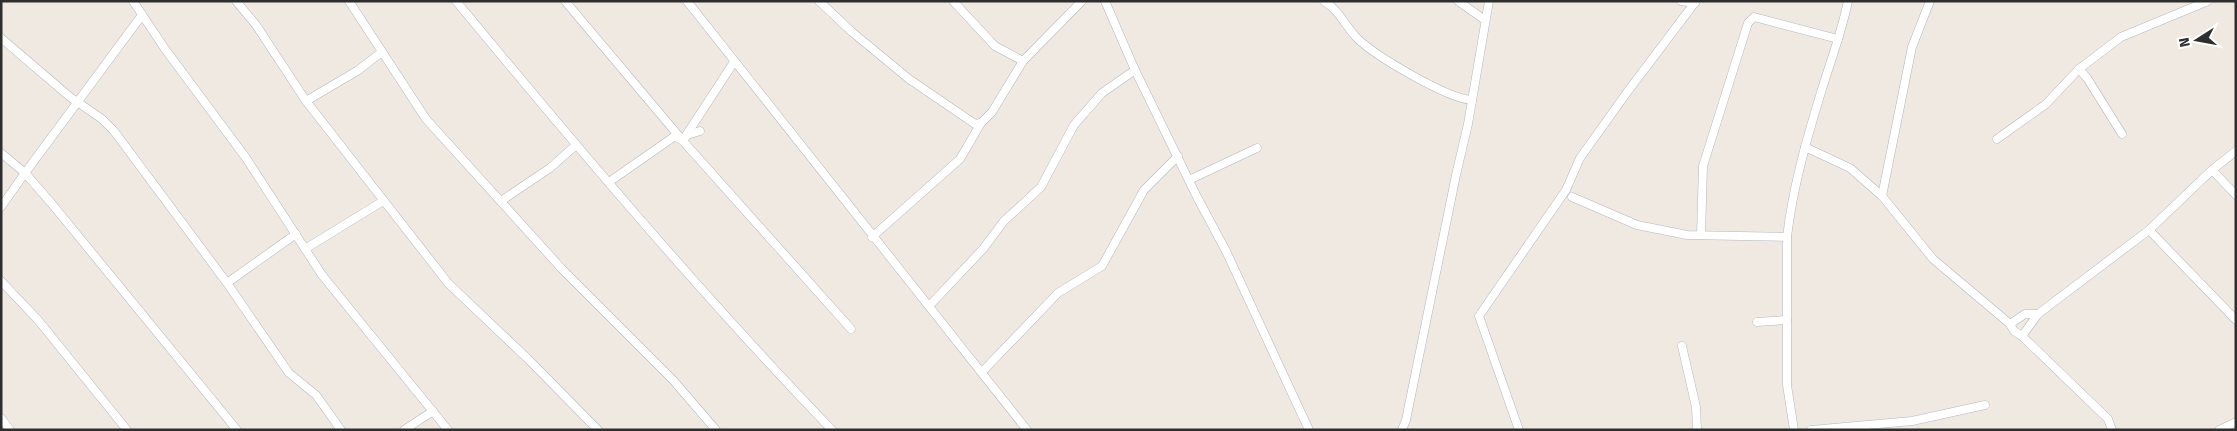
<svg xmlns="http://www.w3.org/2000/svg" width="2237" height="431" viewBox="0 0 2237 431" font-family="'Fira Sans',sans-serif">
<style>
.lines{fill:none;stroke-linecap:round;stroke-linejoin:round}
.minor-casing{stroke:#b4b7c1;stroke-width:9}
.minor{stroke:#fff;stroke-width:8}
</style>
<rect width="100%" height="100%" fill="#efe9e1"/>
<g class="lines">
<g class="minor-casing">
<g id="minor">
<polyline points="133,1 165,49 246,158 322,275 448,430"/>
<polyline points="236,1 256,25 306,101 448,283 530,361 598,430"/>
<polyline points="349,1 426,119 562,269 673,380 716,430"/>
<path d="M456 1C577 147 700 293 832 430"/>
<polyline points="565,1 683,141 851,329"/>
<polyline points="687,1 1027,430"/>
<polyline points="819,1 852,32 909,79 975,124 981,123 992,112 1023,61 1082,1"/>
<polyline points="953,1 995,46 1023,61"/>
<polyline points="1105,1 1135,70 1197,197 1226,251 1309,430"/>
<path d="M1324 1C1340 11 1345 26 1357 38 1375 56 1448 99 1472 100"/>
<polyline points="1458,1 1485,20"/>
<polyline points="1681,1 1695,3"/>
<polyline points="1,38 70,97 102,119 114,131 227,283 289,373 316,395 341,430"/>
<polyline points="2079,69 2087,78 2122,134"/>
<polyline points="306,101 357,71 382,52"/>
<polyline points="685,137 734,62"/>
<polyline points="1997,139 2046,104 2079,69 2121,37 2208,1"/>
<polyline points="1805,147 1850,168 1882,196 1933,259 2010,324 2014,331 2022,336 2108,419 2112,430"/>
<polyline points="1,153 25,173 52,204 237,430"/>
<polyline points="2212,170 2236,195"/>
<polyline points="1189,180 1257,148"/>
<polyline points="609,182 675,136 683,141 687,135 700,131"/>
<polyline points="1882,196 1912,47 1930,1"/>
<polyline points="1572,197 1637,225 1687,235 1787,237"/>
<polyline points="501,201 550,168 576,145"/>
<polyline points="1,207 25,173 142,15"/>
<polyline points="2149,230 2236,320"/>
<polyline points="1701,235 1703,166 1748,23 1754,17 1838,39"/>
<polyline points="872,237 960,159 981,123"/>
<polyline points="305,249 383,201"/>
<polyline points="1,281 38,320 127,430"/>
<polyline points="227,283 296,234"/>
<polyline points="930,305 983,249 1004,221 1041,187 1074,125 1102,93 1135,70"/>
<polyline points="1757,322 1787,320"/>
<polyline points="2010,324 2025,314 2038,314"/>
<polyline points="2022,336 2038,314 2149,230 2212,170 2236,151"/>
<polyline points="1682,346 1696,407 1697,430"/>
<polyline points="982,372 1058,293 1102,266 1144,190 1178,156"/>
<polyline points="1,418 10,430"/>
<polyline points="404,430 433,411"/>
<polyline points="1402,430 1406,420 1456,175 1468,124 1489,1"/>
<polyline points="1519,430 1479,316 1566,190 1580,158 1628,91 1696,1"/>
<path d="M1794 430 1787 385V237C1793 186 1807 138 1822 89 1831 60 1842 31 1848 1"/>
<polyline points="1811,430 1912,421 1985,405"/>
<polyline points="2219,430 2236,422"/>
</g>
</g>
<use href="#minor" class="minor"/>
</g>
<rect width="2237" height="431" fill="none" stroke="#2e2e2e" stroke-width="5"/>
<g transform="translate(2197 40) rotate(259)" stroke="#ffffff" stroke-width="4" paint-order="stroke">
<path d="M0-4L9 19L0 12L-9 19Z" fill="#2e2e2e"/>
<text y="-8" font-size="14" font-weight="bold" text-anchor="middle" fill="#2e2e2e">N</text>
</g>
</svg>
